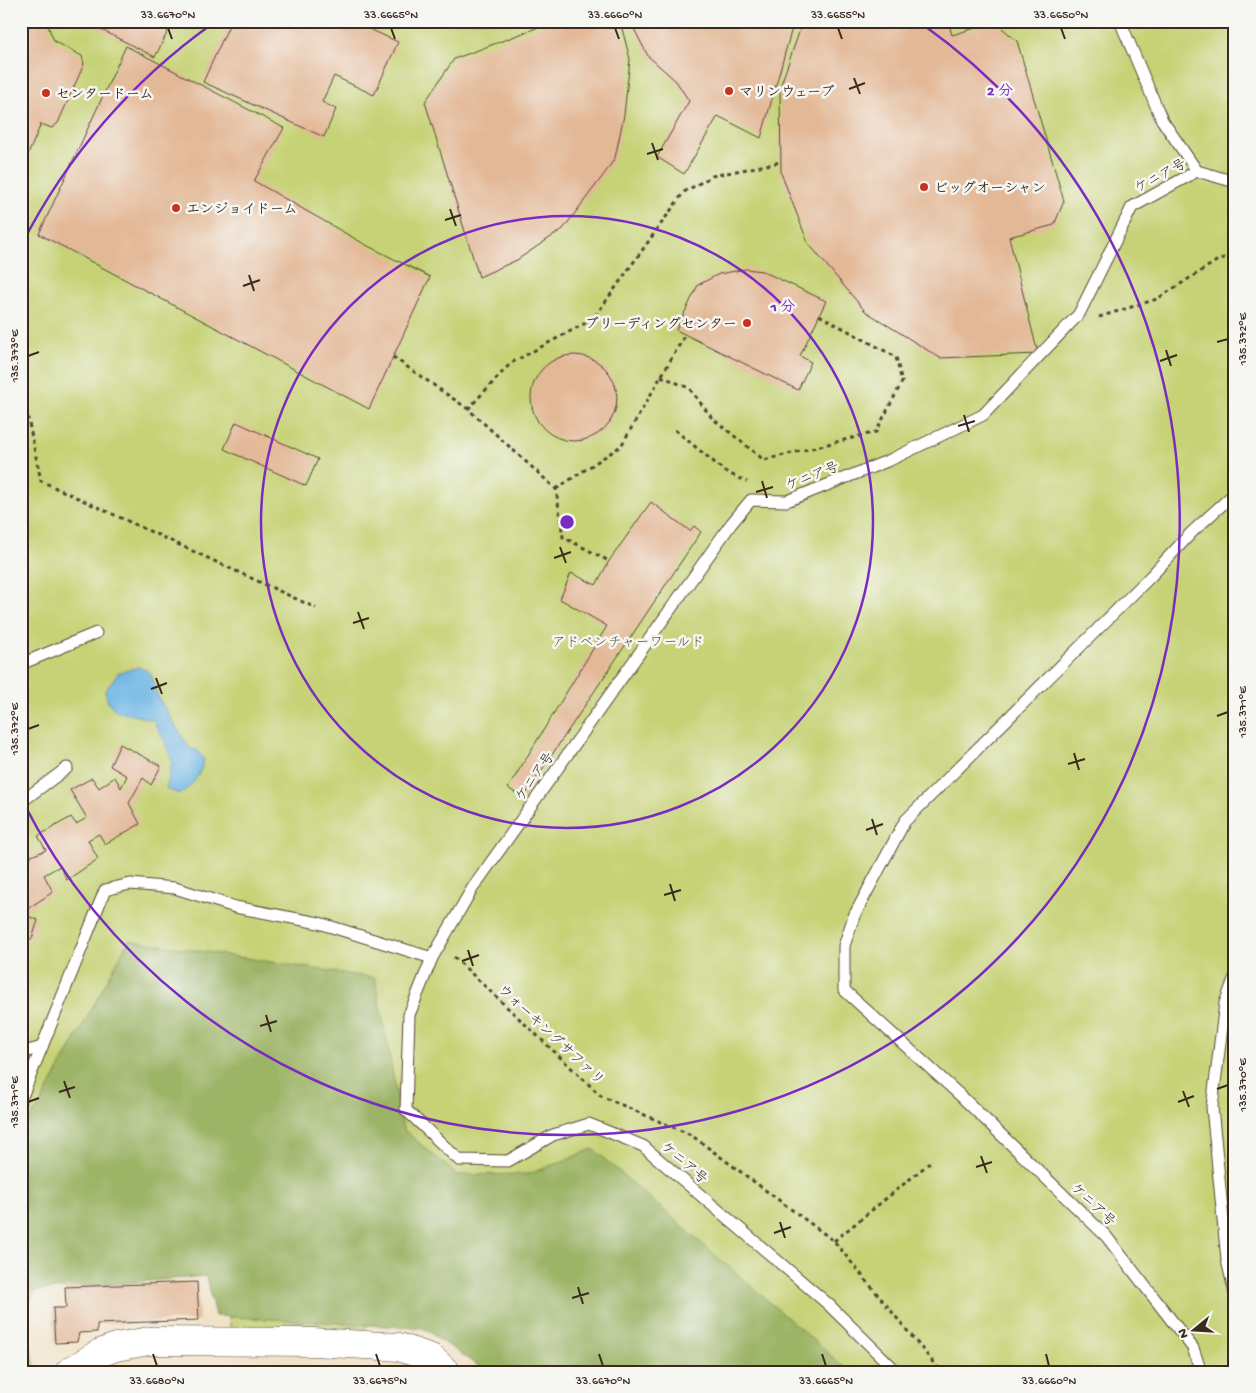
<svg xmlns="http://www.w3.org/2000/svg" width="1256" height="1393" viewBox="0 0 1256 1393" font-family="'Gochi Hand','Klee One',sans-serif">
<style>
.green{fill:#c6d274;stroke:#807e49}
.forest{fill:#9cb466;stroke:#6c6f42}
.water{fill:#6db5e5;stroke:#547082}
.building{fill:#e3b896}
.lines{fill:none;stroke-linecap:round;stroke-linejoin:round}
.service-casing{stroke:#564537;stroke-width:13}
.tertiary-casing{stroke:#564537;stroke-width:29}
.path{stroke:#564537;stroke-width:3;stroke-dasharray:4 4;stroke-linecap:butt}
.service{stroke:#fff;stroke-width:11}
.tertiary{stroke:#fff;stroke-width:28}
.ticks{fill:none;stroke:#3b2a1e;stroke-width:2}
.ring{fill:none;stroke:#7b2cbf;stroke-width:2.5}
.poi-dot{fill:#c8321e;stroke:#f6f6f2;stroke-width:2}
.labels{text-anchor:middle;stroke-width:5;stroke-linejoin:round;paint-order:stroke}
.poi-label{font-size:14px;font-weight:bold;fill:#3b2a1e;stroke:#f6f6f2;text-anchor:start}
.street-label{font-size:14px;fill:#3b2a1e;stroke:#f6f6f2}
.park-label{font-size:14px;fill:#5e5434;stroke:#f6f6f2}
.centre{fill:#7b2cbf;stroke:#f6f6f2;stroke-width:2.5}
.ring-label{font-size:15px;text-anchor:middle;font-weight:bold;fill:#7b2cbf;stroke:#f6f6f2;stroke-width:5;stroke-linejoin:round;paint-order:stroke}
.neatline{fill:none;stroke:#3b2a1e;stroke-width:2}
.ticks-label{font-size:12px;text-anchor:middle;fill:#3b2a1e}
</style>
<rect width="100%" height="100%" fill="#f6f6f2"/>
<filter id="ink" filterUnits="userSpaceOnUse"><feTurbulence type="fractalNoise" baseFrequency=".02" numOctaves="2"/><feDisplacementMap in="SourceGraphic" scale="10" xChannelSelector="R" yChannelSelector="G"/><feConvolveMatrix kernelMatrix="1 2 1 2 8 2 1 2 1" color-interpolation-filters="sRGB"/></filter>
<filter id="wash" filterUnits="userSpaceOnUse"><feTurbulence type="fractalNoise" baseFrequency=".0096" numOctaves="4" result="noise"/><feDisplacementMap in="SourceGraphic" scale="20" xChannelSelector="R" yChannelSelector="G"/><feGaussianBlur stdDeviation="1.12" result="paint"/><feColorMatrix in="noise" values="0 0 0 0 0 0 0 0 0 0 0 0 0 0 0 0 0 1.4 0 .05"/><feComposite in="paint" operator="in"/></filter>
<g filter="url(#wash)">
<rect width="100%" height="100%" fill="#f1e1c5"/>
<polygon class="green" points="21,21 1235,21 1235,1372 544,1372 382,1306 366,1328 231,1330 217,1261 43,1274 24,1316 36,1372 21,1372"/>
<polygon class="forest" points="129,940 375,978 403,1129 457,1175 529,1174 593,1149 850,1372 487,1372 423,1328 215,1316 206,1276 21,1292 21,1130 38,1108"/>
<path class="water" d="M138 667 147 670 151 674 158 697 190 749 197 750 204 760C200 775 193 787 179 794L166 789 172 762 165 742 153 720 116 711 108 702 105 691 118 673Z"/>
<g id="blocks">
<g class="building">
<polygon points="21,21 46,21 54,41 82,56 84,64 58,123 52,128 41,124 21,171"/>
<polygon points="97,21 173,21 155,57 94,26"/>
<polygon points="231,21 352,21 398,42 374,95 334,76 322,102 336,109 324,137 203,82"/>
<polygon points="555,21 620,21 630,59 624,115 615,158 605,173 563,229 517,260 479,277 425,102 454,59"/>
<polygon points="630,21 794,21 761,138 718,116 684,174 657,157 689,101 676,81 648,56"/>
<polygon points="803,21 948,21 952,35 995,22 1017,41 1064,201 1054,225 1009,237 1038,354 940,358 865,311 808,243 781,173 780,87"/>
<polygon points="126,46 284,128 254,181 366,245 430,277 369,409 39,234"/>
<polygon points="746,269 762,271 826,301 800,356 811,362 798,390 676,330 698,285 719,274"/>
<circle cx="574" cy="398" r="43"/>
<polygon points="236,422 318,459 306,486 224,449"/>
<polygon points="651,502 690,531 694,526 701,532 523,798 508,788 607,626 560,599 571,573 596,585 609,561"/>
<polygon points="120,744 161,766 151,785 143,778 129,803 140,824 105,844 99,834 88,840 98,859 67,880 60,866 44,875 53,892 21,913 21,841 29,857 46,850 38,836 71,817 76,824 87,818 70,790 92,778 99,788 115,777 121,788 127,776 110,766"/>
<polygon points="21,914 38,920 32,939 21,937"/>
<polygon points="197,1282 199,1320 97,1324 97,1332 79,1333 77,1342 55,1343 53,1308 66,1308 65,1287"/>
</g>
</g>
</g>
<g filter="url(#ink)">
<use href="#blocks" fill-opacity="0" stroke="#564537" stroke-width="1"/>
<g class="lines">
<g class="service-casing">
<g id="service">
<polyline points="1120,21 1162,120 1197,171"/>
<polyline points="21,664 96,633"/>
<polyline points="21,802 67,768"/>
<polyline points="1235,977 1225,1003 1212,1107 1227,1260 1235,1294"/>
<polyline points="21,1053 42,1047"/>
<polyline points="21,1099 105,890 130,884 175,888 235,907 319,923 432,958"/>
<polyline points="897,1372 828,1304 643,1146 589,1124 553,1135 508,1161 459,1160 406,1110 409,1015 432,958 472,889 731,524 751,500 787,501 890,460 983,415 1079,314 1132,207 1197,171 1235,182"/>
<polyline points="1201,1372 1193,1348 1106,1236 962,1097 844,990 844,946 854,916 905,821 1151,576 1192,532 1235,493"/>
</g>
</g>
<g class="tertiary-casing">
<polyline id="tertiary" points="69,1372 100,1353 116,1347 149,1341 313,1342 399,1347 431,1358 446,1372"/>
</g>
<g class="path">
<polyline points="1099,317 1157,299 1218,260 1235,254"/>
<polyline points="393,357 468,409 556,489 563,537 609,561"/>
<polyline points="661,376 689,388 712,418 764,460 876,432 902,382 896,357 819,315"/>
<polyline points="21,385 41,481 316,608"/>
<polyline points="468,409 511,363 593,319 684,192 712,176 781,162"/>
<polyline points="675,430 726,472 747,482"/>
<polyline points="556,489 621,446 685,335"/>
<polyline points="454,957 601,1096 691,1135 834,1241 941,1372"/>
<polyline points="834,1241 932,1161"/>
</g>
<use href="#service" class="service"/>
<use href="#tertiary" class="tertiary"/>
</g>
</g>
<path class="ticks" d="M168 28 172 39M391 28 395 39M615 28 619 39M838 28 842 39M1061 28 1065 39M854 78 860 94M849 89 865 83M652 143 658 160M647 154 663 149M450 209 456 226M445 220 461 215M249 275 254 291M243 286 260 280M1217 342 1228 339M1166 350 1171 366M28 356 39 352M1160 361 1177 355M964 415 969 432M958 426 975 421M762 481 767 498M756 492 773 487M560 547 566 563M554 558 571 552M358 612 364 629M353 623 369 618M156 678 162 694M151 689 167 683M1217 716 1228 712M28 729 39 725M1074 753 1079 770M1068 764 1085 759M872 819 877 835M866 830 883 824M670 884 675 901M664 895 681 890M468 950 473 966M462 961 479 955M266 1015 271 1032M260 1026 277 1021M64 1081 70 1098M1217 1089 1228 1085M1183 1091 1189 1107M59 1092 75 1087M28 1102 39 1098M1178 1102 1194 1096M981 1156 987 1173M976 1167 992 1162M780 1222 785 1238M774 1233 791 1227M578 1287 583 1304M572 1298 589 1293M153 1354 157 1366M376 1354 380 1366M599 1354 603 1366M822 1354 826 1366M1046 1354 1049 1366"/>
<g class="ring">
<circle cx="567" cy="522" r="306"/>
<path d="M22 244A612 612 0 0 1 212 24M922 24A612 612 0 1 1 22 800"/>
</g>
<g class="poi-dot">
<circle cx="729" cy="91" r="5"/>
<circle cx="46" cy="93" r="5"/>
<circle cx="924" cy="187" r="5"/>
<circle cx="176" cy="208" r="5"/>
<circle cx="747" cy="323" r="5"/>
</g>
<g class="labels">
<g class="poi-label">
<text x="739" y="96">マリンウェーブ</text>
<text x="56" y="98">センタードーム</text>
<text x="934" y="192">ビッグオーシャン</text>
<text x="186" y="213">エンジョイドーム</text>
<text x="737" y="328" text-anchor="end">ブリーディングセンター</text>
</g>
<g class="street-label">
<text transform="translate(1160 175) rotate(-28)" y="5">ケニア号</text>
<text transform="translate(812 475) rotate(-21)" y="5">ケニア号</text>
<text transform="translate(534 776) rotate(-55)" y="5">ケニア号</text>
<text transform="translate(552 1034) rotate(43)" y="5">ウォーキングサファリ</text>
<text transform="translate(685 1162) rotate(41)" y="5">ケニア号</text>
<text transform="translate(1094 1204) rotate(44)" y="5">ケニア号</text>
</g>
<g class="park-label">
<text x="628" y="646">アドベンチャーワールド</text>
</g>
</g>
<circle cx="567" cy="522" r="8" class="centre"/>
<g class="ring-label">
<text x="1000" y="95">2 分</text>
<text x="783" y="311">1 分</text>
</g>
<rect width="1256" height="1393" fill="none" stroke="#f6f6f2" stroke-width="55"/>
<g transform="translate(1194 1330) rotate(252)" stroke="#f6f6f2" stroke-width="4" paint-order="stroke">
<path d="M0-4L9 19L0 12L-9 19Z" fill="#3b2a1e"/>
<text y="-8" font-size="14" font-weight="bold" text-anchor="middle" fill="#3b2a1e">N</text>
</g>
<rect x="28" y="28" width="1200" height="1338" class="neatline"/>
<g class="ticks-label">
<text x="168" y="18">33.6670°N</text>
<text x="391" y="18">33.6665°N</text>
<text x="615" y="18">33.6660°N</text>
<text x="838" y="18">33.6655°N</text>
<text x="1061" y="18">33.6650°N</text>
<text transform="translate(1242 339) rotate(-90)" y="4">135.372°E</text>
<text transform="translate(14 356) rotate(-90)" y="4">135.373°E</text>
<text transform="translate(1242 712) rotate(-90)" y="4">135.371°E</text>
<text transform="translate(14 729) rotate(-90)" y="4">135.372°E</text>
<text transform="translate(1242 1085) rotate(-90)" y="4">135.370°E</text>
<text transform="translate(14 1102) rotate(-90)" y="4">135.371°E</text>
<text x="157" y="1384">33.6680°N</text>
<text x="380" y="1384">33.6675°N</text>
<text x="603" y="1384">33.6670°N</text>
<text x="826" y="1384">33.6665°N</text>
<text x="1049" y="1384">33.6660°N</text>
</g>
</svg>
